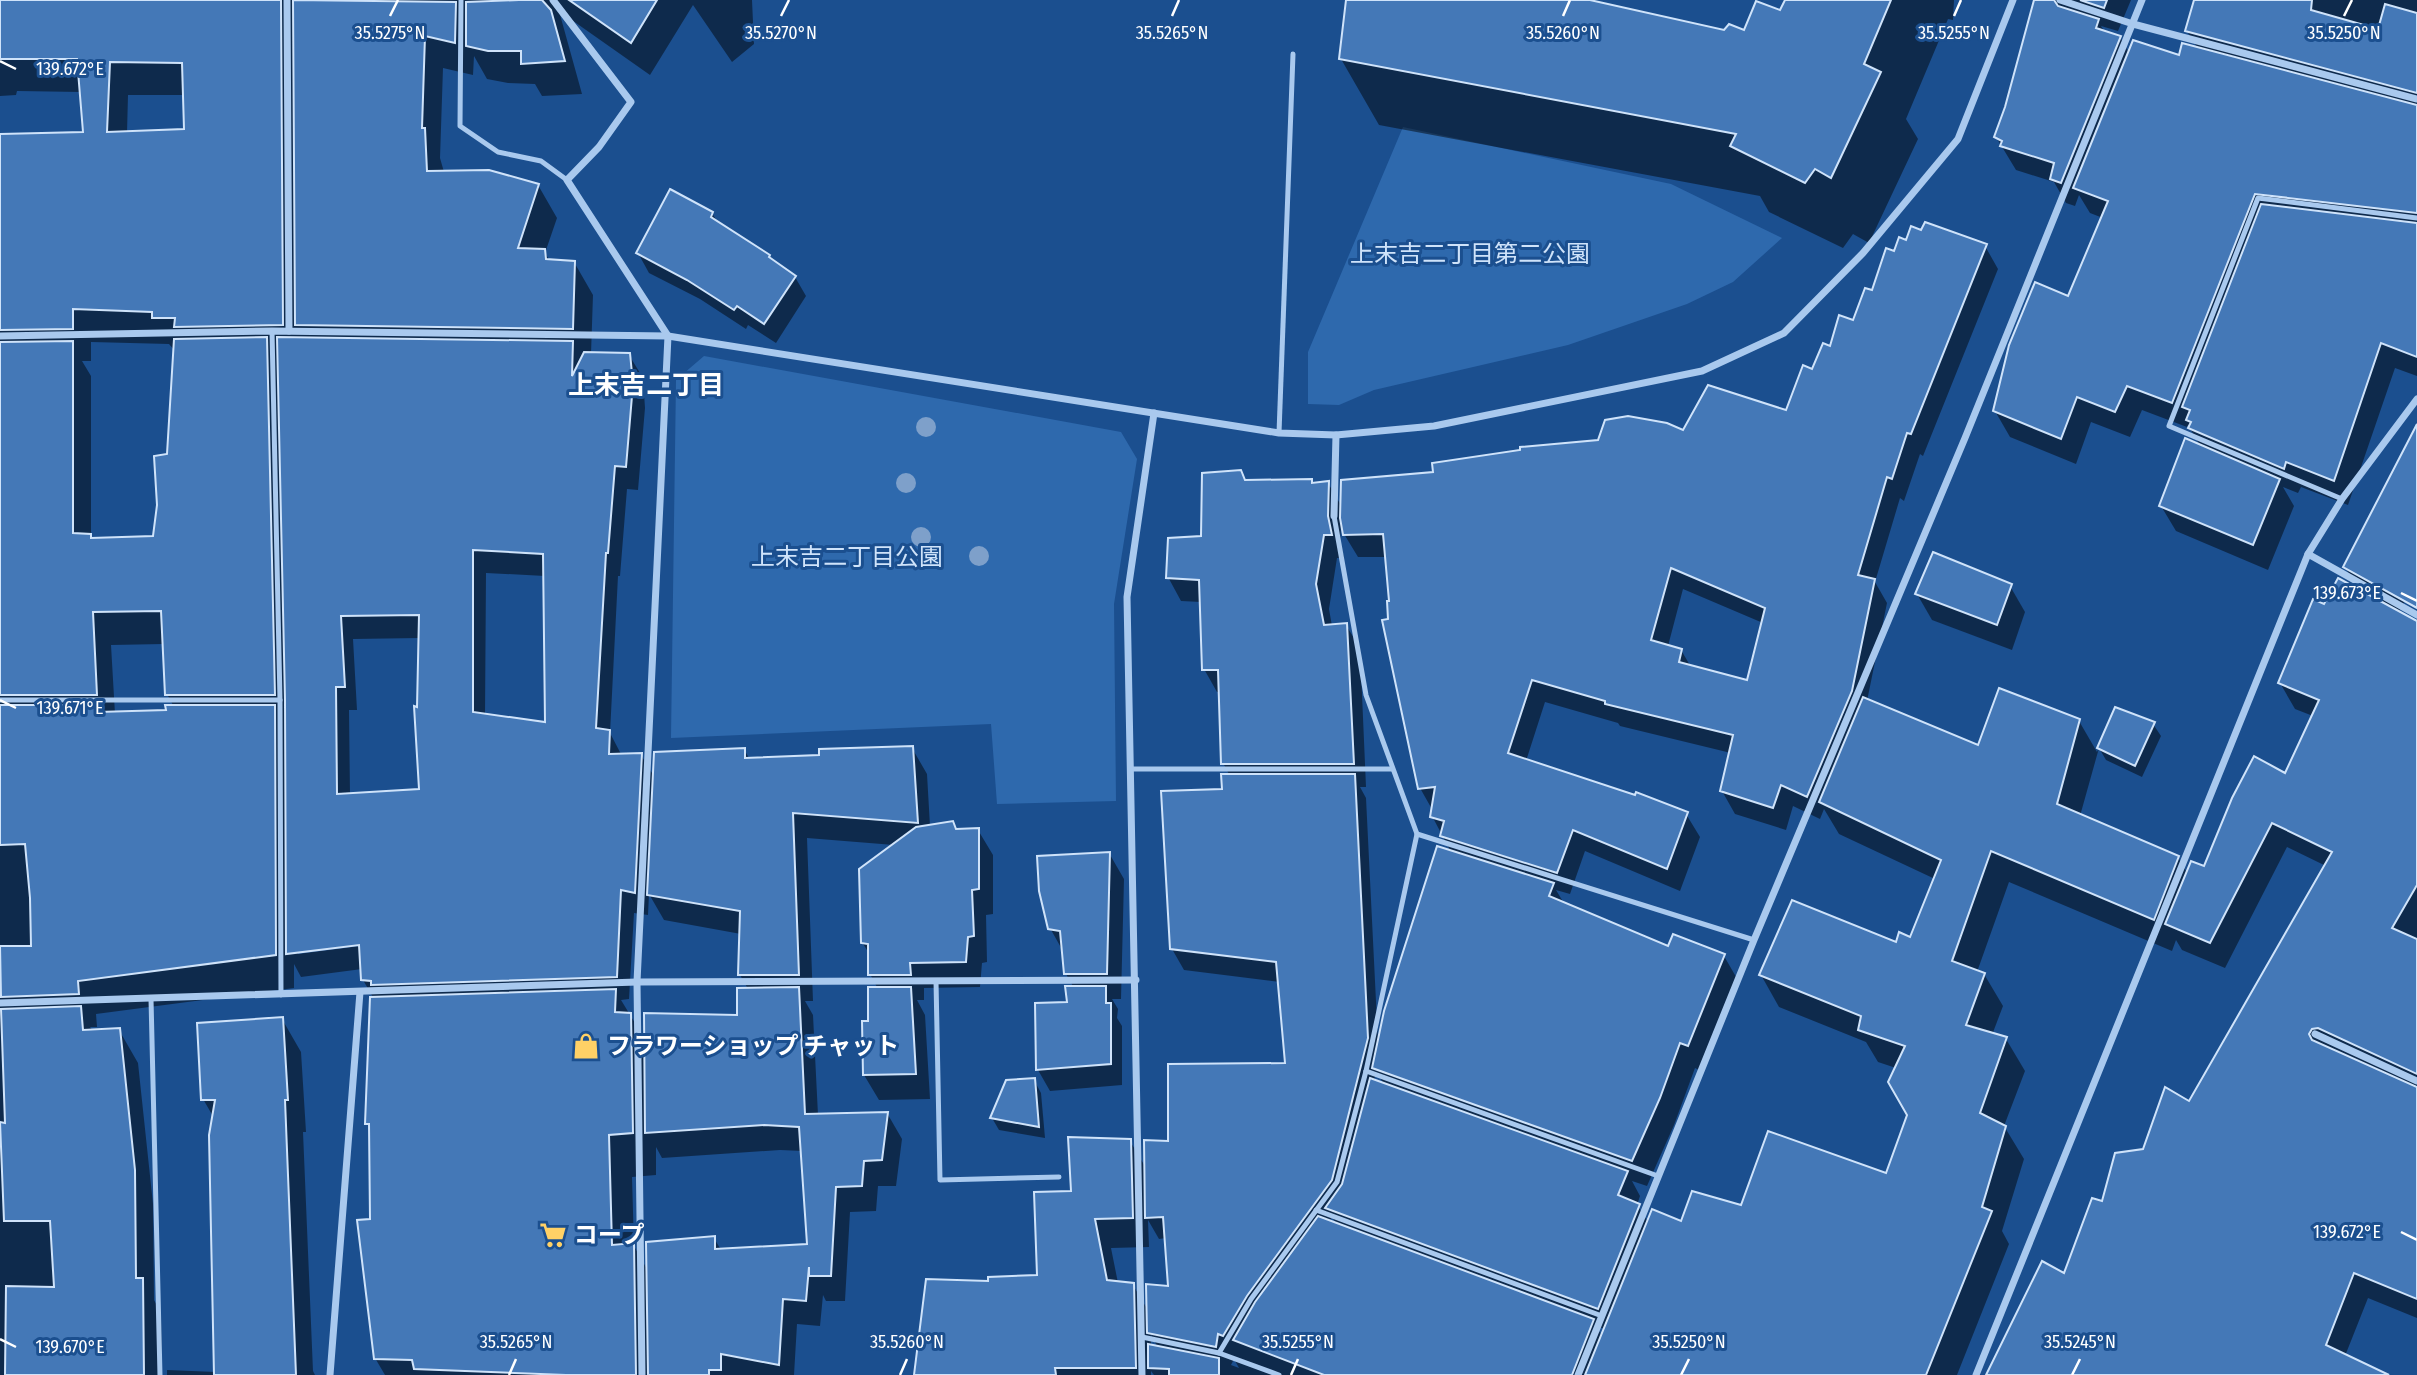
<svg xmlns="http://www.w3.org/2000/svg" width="2417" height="1375" viewBox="0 0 2417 1375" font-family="'Fira Sans Condensed','Noto Sans JP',sans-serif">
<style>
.green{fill:#2e69ad}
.shadow{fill:#0007;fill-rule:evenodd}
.building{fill:#4478b7;stroke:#cfe3fa;stroke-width:2;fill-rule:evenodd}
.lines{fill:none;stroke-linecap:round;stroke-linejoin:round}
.service{stroke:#a9c9ee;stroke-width:5}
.minor{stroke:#a9c9ee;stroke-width:7}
.tree{fill:#7ea0ca}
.ticks{fill:none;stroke:#fff;stroke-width:2.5}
.labels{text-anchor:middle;stroke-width:6;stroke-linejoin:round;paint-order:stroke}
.park-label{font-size:24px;fill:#cfe3fa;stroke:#1b4f8f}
.poi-label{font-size:24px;font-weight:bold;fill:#fff;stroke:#1b4f8f;text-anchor:start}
.neighbourhood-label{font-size:26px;font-weight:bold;fill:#fff;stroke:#1b4f8f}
.ticks-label{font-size:18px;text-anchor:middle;fill:#fff;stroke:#1b4f8f;stroke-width:6;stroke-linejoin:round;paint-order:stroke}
</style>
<rect width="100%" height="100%" fill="#1b4f8f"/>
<g class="green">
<polygon points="1403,127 1671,184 1782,238 1733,282 1687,304 1568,345 1374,390 1339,405 1308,404 1308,352"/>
<polygon points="704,356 1121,432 1137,459 1114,604 1116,801 997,804 991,724 671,738 676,380"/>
</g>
<g class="shadow">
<path d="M0 0H752L754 44 732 62 693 5 650 75 559 11 582 94 542 96 535 84 508 83 487 79 474 56 473 75 443 68 440 158 444 172 538 185 557 218 545 253 550 261 574 262 593 295 591 354 629 355 643 378 645 408 638 490 627 489 620 576H618L610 733 622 756 641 755 655 778 744 749 750 760 821 757 912 748 927 774 930 826 957 831 978 830 993 855V914L986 915 987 962 982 963 980 987 924 988V1000H917L925 1015 930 1099 879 1100 864 1075 870 1023 878 989 870 974V955L862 942 894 845 807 838 813 1001H805L813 1015 818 1115 887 1113 902 1139 896 1186H878L876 1211 850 1212 845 1301H826L823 1295 820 1326 797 1324 794 1375H385L375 1358 371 1131 367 1123 374 999 363 980 362 969 301 977 294 964V988L96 1014 97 1027H90L93 1031 119 1030 138 1063 153 1204 154 1300 161 1313 162 1375H0V135L85 134 81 92 17 91 16 95 0 96ZM128 95H185L186 131 127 133ZM91 342 169 344 175 351 169 456 155 538 93 539 91 536V376L82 361H91ZM486 573 545 576 547 724 485 716ZM420 638 421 791 350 795 349 710H357L353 639ZM164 644 167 694 174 707 168 712 115 714 111 645ZM649 894 664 920 741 934 740 975 748 989 738 1017 646 1041 621 1000 629 999 634 913 648 915ZM368 942V945L298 954V951ZM656 1147 662 1158 780 1150 803 1151 809 1245 721 1250 714 1238 648 1271 634 1246 632 1177 656 1175Z"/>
<polygon points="1347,0 1582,0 1724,32 1744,32 1781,12 1786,0 1954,0 1953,20 1948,19 1906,119 1918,139 1869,243 1853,234 1843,248 1769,212 1760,196 1379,125 1341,59"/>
<polygon points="2037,0 2131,0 2118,31 2101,26 2105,33 2120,37 2129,53 2180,57 2198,49 2187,31 2196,0 2417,0 2417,376 2395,368 2348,505 2301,487 2298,493 2283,487 2294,506 2268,570 2176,531 2161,506 2201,447 2188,425 2187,427 2142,410 2130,437 2091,422 2076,464 2010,437 1995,411 2069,298 2103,218 2090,213 2079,195 2075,206 2066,203 2054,182 2016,170 1996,137 2007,108"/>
<polygon points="712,213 718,223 769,256 772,262 795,277 806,296 776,343 748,325 746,329 700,299 649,273 638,253"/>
<path d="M1907 243 1985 246 1998 269 1923 456 1920 454 1904 501 1900 498 1875 582 1887 603 1867 701 1979 747 2079 721 2097 752 2116 709 2153 724 2161 736 2142 777 2106 760 2099 748 2080 816 2178 857 2187 873 2205 868 2286 776 2313 716 2295 709 2280 683 2417 676V1318L2368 1298 2345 1356 2385 1375H1988L2065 1275 2103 1203 2145 1150 2190 1103 2326 866 2287 847 2225 968 2182 950 2176 940 2172 951 2009 882 1977 972 1984 974 2003 1006 1992 1035 2006 1039 2025 1071 2004 1126 2024 1159 2002 1231 2009 1244 1957 1375H1154L1151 1371V1375H916L990 1283 1038 1276 1073 1192 1130 1141 1146 1168 1170 1143 1287 1064 1280 982 1184 970 1172 949 1230 776 1223 763 1221 692H1217L1204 669 1201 602 1181 601 1168 577 1203 537 1246 482 1328 483 1342 507 1435 474 1684 432 1788 412 1813 371 1854 323 1895 253ZM1342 523 1344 534 1358 557H1387L1391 603 1390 621 1420 788 1433 811 1432 816 1451 852 1378 1042 1366 798 1360 787H1366L1360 648 1346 625 1332 626 1329 609 1337 558H1344L1340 541 1341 524ZM1683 589 1763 623 1748 682 1691 667 1681 650 1668 646ZM1545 702 1618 723 1620 726 1731 753 1722 791 1735 814 1786 830 1793 806 1820 819 1824 809 1839 834 1935 879 1911 939 1761 975 1779 1007 1866 1042 1878 1062 1896 1068 1908 1114 1887 1175 1742 1207 1682 1223 1648 1222 1637 1205 1640 1196 1632 1181 1647 1186 1674 1125 1695 1068 1703 1072 1739 982 1724 956 1669 948 1565 905 1556 890 1570 894 1585 851 1680 891 1700 837 1686 814 1526 761ZM1376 1072 1380 1077 1384 1085 1374 1081ZM1332 1217 1337 1225 1329 1222ZM1148 1220 1159 1239 1166 1238 1170 1288 1149 1312 1133 1285 1118 1283 1111 1248 1149 1247ZM1596 1326 1605 1329 1602 1336ZM1151 1335 1156 1344 1158 1348 1151 1346ZM1234 1359 1239 1368 1231 1365Z"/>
<polygon points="2417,435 2417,584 2414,583 2398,614 2360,592 2345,567"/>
<polygon points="2010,586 2025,612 2012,650 1932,620 1917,594"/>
<polygon points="1109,853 1124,879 1121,999 1112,999 1118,1009 1117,1018 1122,1026 1122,1085 1050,1091 1038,1070 1074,988 1066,974 1064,953 1050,928"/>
<polygon points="282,1019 301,1052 306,1132 303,1132 313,1371 315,1375 167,1375 167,1370 216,1372 214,1118 203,1099"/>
<polygon points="1034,1080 1041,1093 1045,1138 999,1130 992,1118"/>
</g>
<g class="building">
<path d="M0 0H281L283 325 174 327 175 318H152V312L73 309V329L0 330V134L83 132 77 59H0ZM110 62 182 63 184 129 107 132Z"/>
<polygon points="293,0 456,2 455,43 425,36 422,128 425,128 427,171 489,170 539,184 518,248 545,249 546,259 575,261 573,329 295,325"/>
<polygon points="519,0 542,0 551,10 565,61 521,64 521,51 488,51 466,46 466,2"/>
<polygon points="569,0 657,0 631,43"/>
<polygon points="1346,0 1590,0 1724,30 1729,24 1744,30 1756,1 1780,10 1785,0 1891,0 1864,64 1881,72 1831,178 1815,169 1805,183 1730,146 1736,134 1339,59"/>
<polygon points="2034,0 2054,0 2058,6 2099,19 2096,28 2121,36 2061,183 2050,179 2054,163 2000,146 2002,141 1994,137 2005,107"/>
<polygon points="2080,0 2107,0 2104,8"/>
<polygon points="2194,0 2312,0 2311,10 2378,29 2385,4 2417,13 2417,93 2185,31"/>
<polygon points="2133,40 2179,55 2182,43 2417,105 2417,213 2255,194 2172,403 2127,386 2115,412 2077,397 2061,439 1993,411 2009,345 2035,282 2068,296 2108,201 2073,188"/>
<polygon points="670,189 713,212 711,217 770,255 769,257 796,276 764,324 737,306 734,310 687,280 636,253"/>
<polygon points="2261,204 2417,223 2417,357 2381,343 2334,481 2286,462 2284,469 2188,428 2191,422 2186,420 2190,410 2182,407"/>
<path d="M1925 222 1987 244 1911 434 1907 433 1892 479 1887 477 1858 575 1875 579 1852 691 1807 797 1781 785 1773 808 1720 791 1733 735 1605 704V701L1532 680 1508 753 1635 795 1636 792 1688 812 1667 869 1573 830 1557 873 1440 836 1444 821 1430 817 1435 787 1418 789 1382 620 1388 619 1387 601H1389L1383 534 1343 535 1340 518 1341 480 1433 472 1432 463 1520 450V447L1598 440 1605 420 1628 416 1667 423 1683 430 1708 385 1786 410 1803 365 1812 369 1823 343 1830 346 1839 315 1853 320 1865 288 1872 290 1886 248 1894 251 1899 237 1906 240 1911 226 1921 230ZM1671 568 1765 608 1747 680 1679 662 1682 649 1651 640Z"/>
<polygon points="267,337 275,695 165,695 161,611 93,612 97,695 0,695 0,342 73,341 73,533 91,534 91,538 153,536 157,505 154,456 167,454 174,339"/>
<path d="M277 337 573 341 572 376 584 352 630 353 633 384 626 467 615 466 608 553H606L596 728 610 730 609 754 642 753 635 893 621 890 617 977 371 985V981L361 980 359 945 286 954 285 700ZM473 550 543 554 545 722 473 712ZM419 615 417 707 414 706 419 789 337 794 336 687H345L341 616Z"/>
<polygon points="2417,424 2417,608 2343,567"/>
<polygon points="2185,438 2280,479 2253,545 2159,506"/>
<polygon points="1241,470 1245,480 1312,479 1312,483 1329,481 1328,516 1332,535 1324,535 1316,584 1324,625 1347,623 1354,764 1221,764 1218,670 1202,670 1199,580 1166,578 1168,538 1201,536 1202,473"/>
<polygon points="1933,552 2012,584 1997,625 1915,594"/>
<polygon points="2338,578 2417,621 2417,885 2392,928 2417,939 2417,1074 2318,1028 2312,1029 2309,1034 2312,1040 2417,1087 2417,1299 2354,1273 2326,1345 2389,1375 1986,1375 2042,1261 2064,1273 2092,1198 2102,1201 2115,1153 2143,1149 2165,1087 2189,1101 2332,852 2272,823 2210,943 2165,924 2191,861 2204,866 2232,798 2254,756 2285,773 2319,700 2278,683 2313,599 2324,604"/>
<polygon points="1999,688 2080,719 2057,804 2179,856 2154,920 1991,851 1952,961 1985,973 1966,1025 2007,1037 1980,1113 2006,1126 1982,1207 1992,1211 1926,1375 1585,1375 1652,1209 1681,1221 1692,1191 1741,1205 1768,1131 1886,1173 1907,1115 1888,1082 1905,1046 1858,1030 1861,1016 1759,975 1792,900 1896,942 1899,932 1910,937 1941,860 1819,802 1863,697 1978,745"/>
<polygon points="0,705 98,705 98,712 166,710 165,705 275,705 276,955 78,981 79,994 1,997 0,946 31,946 30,898 25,844 0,845"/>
<polygon points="2115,707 2155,722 2135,766 2097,748"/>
<polygon points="913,746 918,823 793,813 799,975 738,975 740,911 647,895 654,752 745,748 745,758 819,755 819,749"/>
<polygon points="1221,774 1355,774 1368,1038 1332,1180 1247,1296 1223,1336 1218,1334 1216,1347 1147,1333 1146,1284 1168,1286 1163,1217 1145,1218 1144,1140 1168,1141 1168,1064 1285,1063 1276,962 1170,949 1161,791 1222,789"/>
<polygon points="953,821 956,829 979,828 979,889 972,890 974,936 968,937 966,962 910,963 911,975 868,975 868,944 861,943 859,869 916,827"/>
<polygon points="1437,846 1554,883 1549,896 1668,946 1673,934 1725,954 1688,1046 1680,1043 1660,1098 1632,1161 1372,1068 1384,1011"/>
<polygon points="1110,852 1107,974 1064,974 1060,931 1048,929 1039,891 1037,856"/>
<polygon points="1065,986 1106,986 1106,1003 1111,1003 1111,1064 1036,1070 1035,1003 1067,1002"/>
<polygon points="799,987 805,1114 888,1112 882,1160 864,1161 862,1186 836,1187 831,1276 809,1276 809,1267 806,1301 783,1299 779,1365 721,1354 721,1370 709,1370 709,1375 648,1375 646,1242 715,1236 715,1249 807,1244 799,1127 764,1125 645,1133 644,1013 737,1015 737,988"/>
<polygon points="868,987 911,987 916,1074 863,1075 862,1021 868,1021"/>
<polygon points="616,989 615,1012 631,1013 633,1133 609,1135 612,1245 634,1243 636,1375 566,1375 414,1369 412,1360 374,1359 357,1220 370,1219 369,1124 365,1124 370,997"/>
<polygon points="81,1006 83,1030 120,1028 135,1170 136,1278 143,1278 144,1375 5,1375 6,1286 54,1287 50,1221 4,1221 0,1122 5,1123 1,1009"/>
<polygon points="283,1017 288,1100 285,1100 296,1375 214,1375 209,1135 215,1100 201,1100 197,1023"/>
<polygon points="1035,1078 1039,1127 990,1118 1006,1080"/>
<polygon points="1370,1078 1628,1171 1618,1195 1640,1204 1598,1309 1325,1208 1342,1184"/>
<polygon points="1068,1137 1131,1139 1133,1218 1095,1219 1107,1280 1134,1283 1136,1368 1055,1368 1056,1375 914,1375 926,1279 988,1281 988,1277 1037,1275 1034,1192 1071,1191"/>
<polygon points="1318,1216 1594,1319 1572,1375 1324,1375 1233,1340 1255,1302"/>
<polygon points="1148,1344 1219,1358 1219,1375 1169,1375 1169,1369 1148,1368"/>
</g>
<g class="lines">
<g class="service">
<polyline points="461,0 460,126 498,152 541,161 567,180"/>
<polyline points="272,331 280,700 281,995"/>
<polyline points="1279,433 1293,54"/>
<polyline points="2342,499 2169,426 2258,198 2417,218"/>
<polyline points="0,700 280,700"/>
<polyline points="1131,769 1392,769"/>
<polyline points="1417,834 1754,940"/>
<polyline points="936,981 940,1180 1059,1177"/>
<polyline points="151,999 160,1375"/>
<polyline points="1366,1071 1658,1176"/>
<polyline points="1316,1210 1602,1316"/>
<polyline points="1142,1337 1219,1353 1279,1375"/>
<polyline points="1219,1353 1251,1299 1337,1182 1366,1071 1417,834 1366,695 1334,516"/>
</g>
<g class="minor">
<polyline points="287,0 289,331"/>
<polyline points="553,0 631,102 599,147 567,180 668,336 637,982 642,1375"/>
<polyline points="2060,0 2133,24 2417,99"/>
<polyline points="0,336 272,331 668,336 1279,433 1336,435 1434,426 1702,371 1784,333 1863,253 1958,139 2013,0"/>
<polyline points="1334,516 1336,435"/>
<polyline points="2308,554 2417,615"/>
<polyline points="0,1003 637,982 1136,980"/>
<polyline points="2315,1034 2417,1081"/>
<polyline points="330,1375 360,992"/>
<polyline points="1142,1375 1127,597 1154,413"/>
<polyline points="1578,1375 1754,940 1965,438 2142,0"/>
<polyline points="1976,1375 2308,554 2342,499 2417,399"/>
</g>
</g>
<g class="tree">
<circle cx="926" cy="427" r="10"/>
<circle cx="906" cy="483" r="10"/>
<circle cx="921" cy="537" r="10"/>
<circle cx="979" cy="556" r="10"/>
</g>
<path class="ticks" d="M390 16 398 0M781 16 789 0M1172 16 1179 0M1563 16 1570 0M1954 16 1961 0M2344 16 2352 0M0 61 16 69M2401 593 2417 601M0 700 16 708M2401 1232 2417 1240M0 1339 16 1347M509 1375 516 1359M900 1375 907 1359M1291 1375 1298 1359M1681 1375 1689 1359M2072 1375 2080 1359"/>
<defs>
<g id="shop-bare" transform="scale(2.1)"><path d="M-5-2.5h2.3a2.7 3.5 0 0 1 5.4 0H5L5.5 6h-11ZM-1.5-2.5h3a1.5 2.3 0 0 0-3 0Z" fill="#ffd166" stroke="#1b4f8f" stroke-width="2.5" paint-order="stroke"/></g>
<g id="supermarket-bare" transform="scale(2.1)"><path d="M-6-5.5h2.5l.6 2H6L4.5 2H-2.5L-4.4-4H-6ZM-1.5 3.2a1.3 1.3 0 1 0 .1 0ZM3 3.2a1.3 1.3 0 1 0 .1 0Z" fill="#ffd166" stroke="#1b4f8f" stroke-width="2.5" paint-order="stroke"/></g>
</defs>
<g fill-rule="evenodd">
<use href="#shop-bare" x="586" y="1046"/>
<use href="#supermarket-bare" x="553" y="1235"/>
</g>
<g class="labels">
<g class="park-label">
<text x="1470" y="262">上末吉二丁目第二公園</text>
<text x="847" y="565">上末吉二丁目公園</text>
</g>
<g class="poi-label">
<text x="607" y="1054">フラワーショップ チャット</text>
<text x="574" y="1243">コープ</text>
</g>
<g class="neighbourhood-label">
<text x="646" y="394">上末吉二丁目</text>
</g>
</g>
<g class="ticks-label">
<text x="390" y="39">35.5275°N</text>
<text x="781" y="39">35.5270°N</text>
<text x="1172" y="39">35.5265°N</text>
<text x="1563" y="39">35.5260°N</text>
<text x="1954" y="39">35.5255°N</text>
<text x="2344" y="39">35.5250°N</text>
<text x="70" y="75">139.672°E</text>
<text x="2347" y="599">139.673°E</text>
<text x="70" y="714">139.671°E</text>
<text x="2347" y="1238">139.672°E</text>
<text x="516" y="1348">35.5265°N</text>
<text x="907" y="1348">35.5260°N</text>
<text x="1298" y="1348">35.5255°N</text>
<text x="1689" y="1348">35.5250°N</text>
<text x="2080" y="1348">35.5245°N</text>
<text x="70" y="1353">139.670°E</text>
</g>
</svg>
